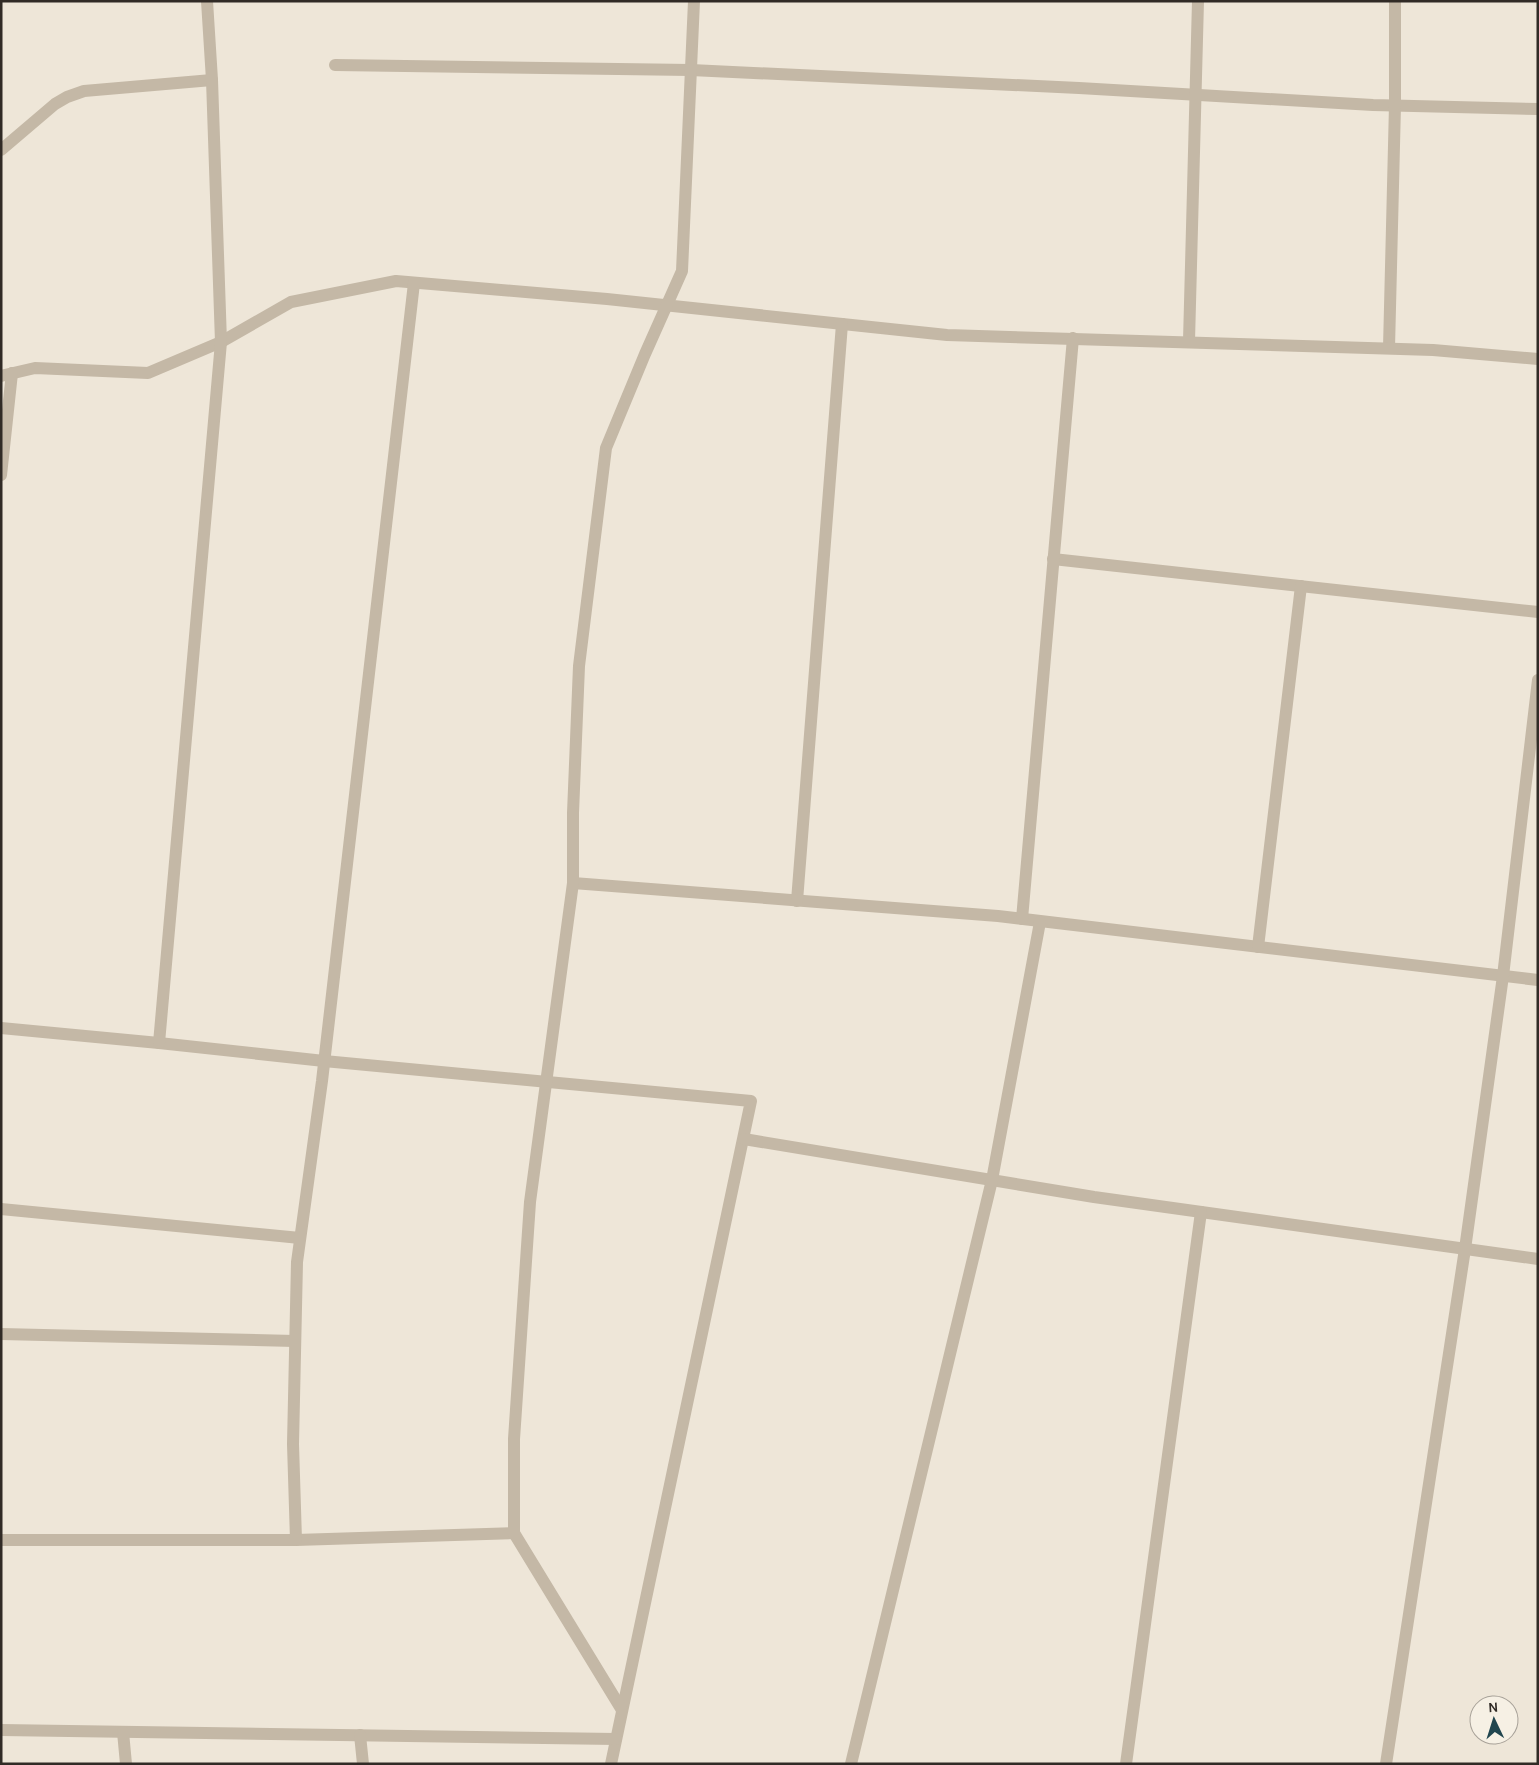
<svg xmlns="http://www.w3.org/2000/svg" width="1539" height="1765" viewBox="0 0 1539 1765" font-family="Karla,sans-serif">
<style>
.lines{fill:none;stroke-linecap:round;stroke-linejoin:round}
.street{stroke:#c4b8a6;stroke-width:12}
</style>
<rect width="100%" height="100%" fill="#eee6d8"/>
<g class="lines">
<g class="street">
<polyline points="335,65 691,70 1079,88 1373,105 1538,109"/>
<polyline points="1,150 55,104 67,97 84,91 212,80"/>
<polyline points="1189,341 1198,1"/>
<polyline points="1389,348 1395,105 1395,1"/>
<polyline points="1,376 35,368 148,373 221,342 291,302 396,281 607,299 947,335 1433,350 1538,359"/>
<polyline points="1,475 12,373"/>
<polyline points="1053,559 1538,612"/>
<polyline points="573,883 998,916 1538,980"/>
<polyline points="797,901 842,324"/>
<polyline points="1022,919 1073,338"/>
<polyline points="1258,947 1301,586"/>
<polyline points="1,1028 159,1043 324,1061 751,1101 611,1764"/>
<polyline points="159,1043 221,342 212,80 207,1"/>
<polyline points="744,1139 1094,1197 1538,1259"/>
<polyline points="1,1209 300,1238"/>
<polyline points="1,1334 295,1341"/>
<polyline points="1,1540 296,1540 514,1533"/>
<polyline points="296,1540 293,1444 297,1262 322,1081 414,283"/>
<polyline points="622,1710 514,1533 514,1439 530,1202 573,883 573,813 579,666 606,448 645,354 682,271 694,1"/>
<polyline points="1,1730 616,1739"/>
<polyline points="123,1732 126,1764"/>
<polyline points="360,1735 363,1764"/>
<polyline points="851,1764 992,1180 1040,922"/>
<polyline points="1126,1764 1201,1212"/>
<polyline points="1386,1764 1465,1249 1503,976 1538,680"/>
</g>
</g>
<rect width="1539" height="1765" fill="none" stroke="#312b26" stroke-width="5"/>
<g transform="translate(1494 1720) rotate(356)"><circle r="24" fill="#f6f0e4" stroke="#a7a198"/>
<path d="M0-4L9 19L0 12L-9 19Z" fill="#20454e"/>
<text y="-8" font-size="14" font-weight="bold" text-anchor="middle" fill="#312b26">N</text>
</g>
</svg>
